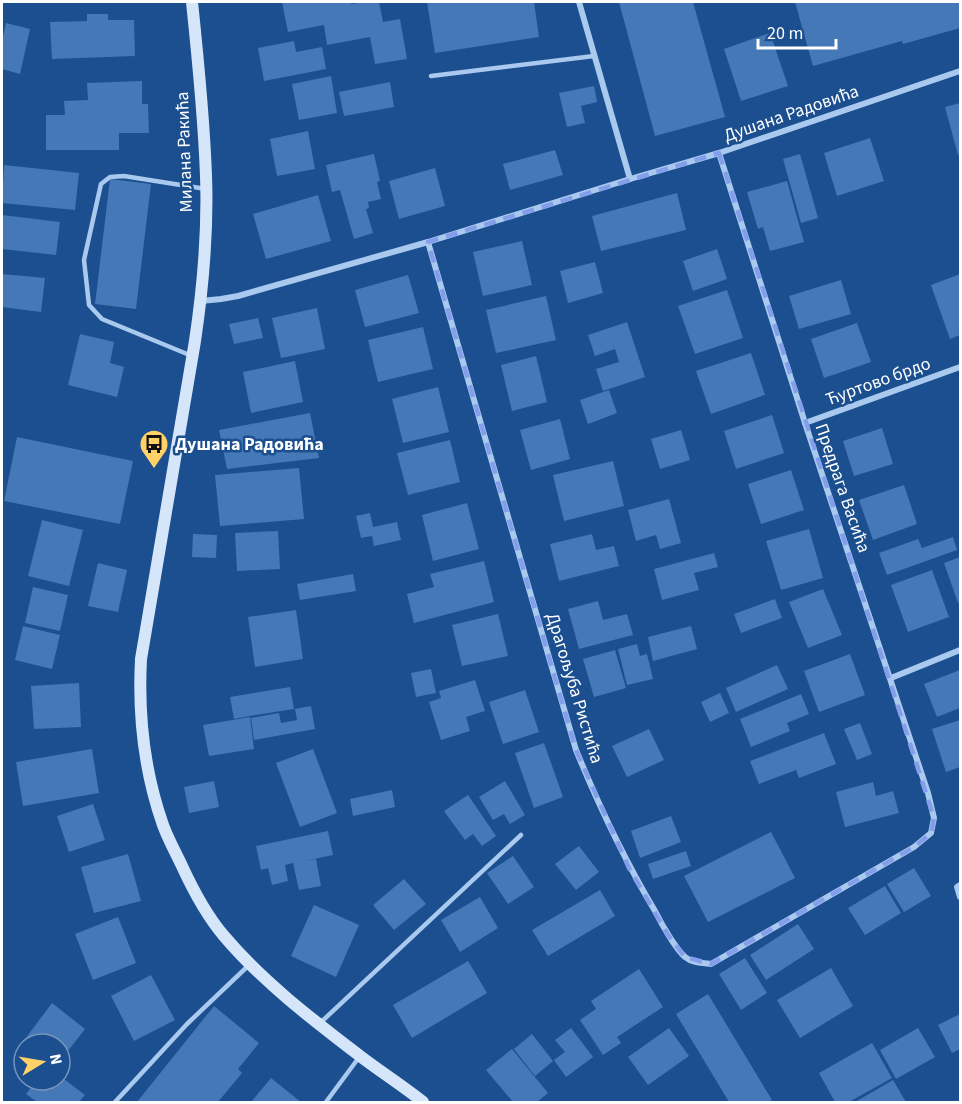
<svg xmlns="http://www.w3.org/2000/svg" width="962" height="1104" viewBox="0 0 962 1104" font-family="'Source Sans 3',sans-serif">
<style>
.building{fill:#4478b7}
.lines{fill:none;stroke-linecap:round;stroke-linejoin:round}
.lane{stroke:#a9c9ee;stroke-width:4.5}
.street{stroke:#a9c9ee;stroke-width:6}
.secondary{stroke:#d6e6fa;stroke-width:12}
.marked{fill:none;stroke:#839eea;stroke-width:4.5;stroke-dasharray:12 8;stroke-linejoin:round}
.labels{text-anchor:middle;stroke-width:5;stroke-linejoin:round;paint-order:stroke}
.street-label{font-size:18px;fill:#fff;stroke:#1b4f8f}
.poi-label{font-size:18px;font-weight:bold;fill:#fff;stroke:#1b4f8f;text-anchor:start}
</style>
<rect width="100%" height="100%" fill="#1b4f8f"/>
<g class="building">
<polygon points="282,2 351,2 351,4 366,2 379,2 383,22 400,19 407,59 375,64 370,37 327,45 324,25 288,32"/>
<polygon points="427,2 534,2 539,37 435,53"/>
<polygon points="619,2 693,2 725,117 655,136"/>
<polygon points="795,2 960,2 960,28 903,44 902,41 813,66"/>
<polygon points="87,14 108,14 108,20 134,20 135,56 52,59 50,22 87,21"/>
<polygon points="6,23 30,29 20,74 2,69 2,41"/>
<polygon points="770,33 788,86 741,101 724,49"/>
<polygon points="294,41 296,52 322,47 326,69 264,81 258,48"/>
<polygon points="331,76 337,113 299,120 292,84"/>
<polygon points="142,81 142,104 148,104 149,133 119,133 119,150 46,150 46,115 65,115 64,101 88,100 87,83"/>
<polygon points="390,82 394,107 344,116 339,92"/>
<polygon points="594,86 597,102 581,106 585,123 567,127 559,93"/>
<polygon points="960,103 960,154 958,155 945,107"/>
<polygon points="308,131 315,169 277,176 270,139"/>
<polygon points="870,138 884,181 837,196 824,153"/>
<polygon points="555,150 563,175 510,190 503,164"/>
<polygon points="374,154 380,181 377,182 381,199 368,202 369,208 366,209 373,233 354,239 340,190 332,192 326,165"/>
<polygon points="800,154 818,218 801,223 783,159"/>
<polygon points="4,165 79,173 75,210 2,203"/>
<polygon points="435,168 445,206 399,219 389,181"/>
<polygon points="110,179 151,184 136,309 95,304"/>
<polygon points="787,181 804,242 770,251 763,227 758,229 747,192"/>
<polygon points="677,193 686,230 601,251 592,216"/>
<polygon points="318,195 331,241 266,259 253,214"/>
<polygon points="2,215 60,222 56,255 2,249"/>
<polygon points="522,241 532,285 483,296 473,252"/>
<polygon points="717,249 727,279 693,291 683,261"/>
<polygon points="595,262 603,293 568,303 560,271"/>
<polygon points="2,274 45,278 41,312 2,307"/>
<polygon points="960,274 960,335 950,339 931,285"/>
<polygon points="408,275 419,313 365,327 355,290"/>
<polygon points="841,280 851,314 799,329 789,296"/>
<polygon points="727,290 743,338 695,354 678,306"/>
<polygon points="546,296 556,340 496,353 486,310"/>
<polygon points="317,308 325,349 281,358 272,318"/>
<polygon points="258,318 263,338 234,344 229,324"/>
<polygon points="627,322 645,377 603,391 596,369 619,362 615,349 595,356 588,335"/>
<polygon points="857,323 871,362 824,378 811,339"/>
<polygon points="423,327 433,369 378,382 368,340"/>
<polygon points="80,334 114,342 110,363 124,367 117,397 68,385"/>
<polygon points="751,353 765,395 711,414 696,371"/>
<polygon points="536,356 547,402 512,411 501,365"/>
<polygon points="295,361 303,402 251,413 243,372"/>
<polygon points="438,387 449,432 403,443 392,399"/>
<polygon points="609,390 617,413 588,424 580,400"/>
<polygon points="310,413 319,458 227,469 219,430"/>
<polygon points="772,415 784,453 736,469 724,431"/>
<polygon points="560,419 570,459 531,470 520,430"/>
<polygon points="882,428 893,464 854,476 843,441"/>
<polygon points="681,430 690,460 660,469 651,439"/>
<polygon points="17,437 133,461 120,524 4,501"/>
<polygon points="450,440 460,482 408,495 397,453"/>
<polygon points="613,461 624,506 564,521 553,475"/>
<polygon points="299,468 304,519 220,526 215,475"/>
<polygon points="791,470 804,510 761,524 748,484"/>
<polygon points="904,485 917,524 873,540 859,500"/>
<polygon points="669,499 681,543 660,549 656,535 636,541 628,510"/>
<polygon points="467,503 479,549 433,561 422,515"/>
<polygon points="370,513 373,527 397,522 401,540 374,546 372,536 361,538 356,516"/>
<polygon points="42,520 83,530 69,586 28,576"/>
<polygon points="809,529 823,578 781,590 766,541"/>
<polygon points="278,531 280,569 237,571 235,533"/>
<polygon points="193,534 217,535 216,558 192,557"/>
<polygon points="592,534 596,550 614,546 619,566 559,581 550,544"/>
<polygon points="953,537 957,550 887,575 879,553 918,539 922,548"/>
<polygon points="714,553 718,567 694,573 699,590 662,600 654,569"/>
<polygon points="960,557 960,602 958,603 944,563"/>
<polygon points="484,561 494,602 414,623 407,594 434,587 430,574"/>
<polygon points="98,563 127,570 118,612 88,606"/>
<polygon points="932,570 949,617 908,632 891,585"/>
<polygon points="353,574 356,591 300,600 297,584"/>
<polygon points="33,587 68,595 60,631 25,623"/>
<polygon points="823,589 842,635 808,648 789,602"/>
<polygon points="775,599 782,618 741,633 734,614"/>
<polygon points="598,601 603,620 627,614 633,635 579,649 568,609"/>
<polygon points="296,610 303,659 255,667 248,617"/>
<polygon points="498,614 508,656 462,666 452,625"/>
<polygon points="23,626 60,635 52,669 15,660"/>
<polygon points="691,626 697,649 653,661 648,637"/>
<polygon points="637,644 640,656 647,654 653,679 627,685 618,649"/>
<polygon points="615,650 626,688 594,697 583,659"/>
<polygon points="850,654 865,695 819,712 804,671"/>
<polygon points="777,665 788,689 736,712 726,688"/>
<polygon points="431,669 436,693 416,697 411,673"/>
<polygon points="960,670 960,708 937,717 924,684"/>
<polygon points="475,680 485,711 466,717 470,731 441,740 429,702 441,698 439,691"/>
<polygon points="79,683 81,727 34,729 31,686"/>
<polygon points="290,687 294,709 250,716 249,712 250,716 234,719 230,697"/>
<polygon points="525,690 539,732 503,744 489,702"/>
<polygon points="720,693 729,713 710,722 701,702"/>
<polygon points="801,694 809,714 787,723 790,731 751,747 740,719"/>
<polygon points="311,706 315,729 254,740 251,718 279,713 281,723 297,720 295,709"/>
<polygon points="250,717 254,749 209,756 203,725"/>
<polygon points="960,720 960,767 946,772 932,729"/>
<polygon points="860,723 872,754 857,760 844,729"/>
<polygon points="649,729 664,760 627,777 612,746"/>
<polygon points="824,733 836,764 799,778 796,770 759,784 750,761"/>
<polygon points="544,743 563,797 534,808 515,753"/>
<polygon points="92,749 99,793 23,806 16,762"/>
<polygon points="313,749 337,813 300,827 276,763"/>
<polygon points="214,781 219,807 189,813 184,787"/>
<polygon points="505,781 525,815 510,824 504,814 493,820 479,797"/>
<polygon points="873,782 876,796 893,791 899,813 845,827 836,792"/>
<polygon points="392,790 395,807 353,816 350,799"/>
<polygon points="468,795 496,836 482,846 473,834 465,840 444,811"/>
<polygon points="93,804 105,840 69,852 57,816"/>
<polygon points="671,816 681,842 640,858 631,831"/>
<polygon points="328,831 333,855 300,862 316,859 321,886 299,890 293,863 285,865 288,881 272,885 268,868 261,870 256,846"/>
<polygon points="771,832 795,878 708,922 684,876"/>
<polygon points="579,846 599,872 576,890 555,864"/>
<polygon points="686,851 691,866 653,879 648,864"/>
<polygon points="128,854 141,901 94,913 81,867"/>
<polygon points="513,856 534,887 508,904 487,873"/>
<polygon points="914,868 931,896 904,912 887,884"/>
<polygon points="404,879 426,904 394,930 373,905"/>
<polygon points="885,886 901,913 865,935 848,908"/>
<polygon points="600,890 615,916 548,956 532,930"/>
<polygon points="480,897 498,928 460,952 441,920"/>
<polygon points="314,905 359,925 336,977 291,956"/>
<polygon points="118,917 136,963 93,980 75,934"/>
<polygon points="798,924 814,949 766,980 750,955"/>
<polygon points="745,958 767,993 741,1010 719,974"/>
<polygon points="468,961 487,993 412,1038 393,1005"/>
<polygon points="831,968 853,1006 800,1038 777,1000"/>
<polygon points="639,969 663,1007 617,1037 621,1043 603,1055 580,1020 596,1009 591,1001"/>
<polygon points="151,975 175,1020 134,1041 111,996"/>
<polygon points="708,994 772,1100 769,1102 729,1102 676,1014"/>
<polygon points="52,1003 85,1029 60,1061 60,1044 32,1044 25,1039"/>
<polygon points="214,1006 259,1043 238,1069 242,1073 218,1102 137,1102"/>
<polygon points="960,1014 960,1049 952,1053 938,1025"/>
<polygon points="571,1028 593,1057 566,1077 554,1060 565,1052 555,1040"/>
<polygon points="669,1028 689,1056 648,1085 628,1057"/>
<polygon points="918,1028 935,1057 896,1079 880,1050"/>
<polygon points="532,1034 553,1061 535,1076 514,1049"/>
<polygon points="872,1043 892,1078 849,1102 835,1102 819,1073"/>
<polygon points="512,1049 548,1093 537,1102 513,1102 486,1070"/>
<polygon points="60,1076 85,1095 79,1102 37,1102 26,1094 37,1080 60,1080"/>
<polygon points="271,1078 301,1102 251,1102"/>
<polygon points="893,1080 906,1102 855,1102"/>
</g>
<g class="lines">
<g class="lane">
<polyline points="431,76 594,56"/>
<polyline points="192,356 102,319 89,305 84,260 101,184 110,177 124,176 206,189"/>
<polyline points="319,1024 521,835"/>
<polyline points="115,1102 187,1024 249,965"/>
<polyline points="326,1102 360,1056"/>
</g>
<g class="street">
<polyline points="579,2 630,179"/>
<path d="M428 242 576 750C599 806 624 859 655 911 661 923 675 948 685 957 692 963 702 963 711 964L914 847 931 833 934 818 928 793 805 423 719 153"/>
<polyline points="201,301 221,299 238,296 428,242 630,179 719,153 960,71"/>
<polyline points="805,423 960,367"/>
<polyline points="891,678 960,650"/>
<polyline points="960,885 957,887 960,897"/>
</g>
<path class="secondary" d="M192 2C198 59 204 118 206 176 208 230 203 287 195 341L141 659C138 716 144 771 163 825 168 839 176 853 182 866 193 890 207 916 224 936 263 982 313 1020 360 1056 381 1072 403 1086 423 1102"/>
</g>
<path class="marked" d="M719 153 934 818 931 833 914 847 711 964 685 957 668 935 629 868 576 750 428 242Z"/>
<defs>
<g id="bus-pin" transform="scale(1.5)"><path d="M0 17L-7.5 6A9.5 9.5 0 1 1 7.5 6Z" fill="#ffd166" stroke="#1b4f8f"/><path d="M-5-6H5V4H4V6H2V4H-2V6H-4V4H-5ZM-3.5-4V0h7V-4ZM-3.5 1.2v1.5H-2V1.2ZM2 1.2v1.5H3.5V1.2Z" fill="#111"/></g>
</defs>
<g fill-rule="evenodd">
<use href="#bus-pin" x="154" y="444"/>
</g>
<g class="labels">
<g class="street-label">
<text transform="translate(791 113) rotate(-19)" y="6">Душана Радовића</text>
<text transform="translate(184 152) rotate(-92)" y="6">Милана Ракића</text>
<text transform="translate(878 381) rotate(-20)" y="6">Ћуртово брдо</text>
<text transform="translate(843 488) rotate(71)" y="6">Предрага Васића</text>
<text transform="translate(575 688) rotate(73)" y="6">Драгољуба Ристића</text>
</g>
<g class="poi-label">
<text x="175" y="450">Душана Радовића</text>
</g>
</g>
<rect width="962" height="1104" fill="none" stroke="#ffffff" stroke-width="6"/>
<g transform="translate(42 1062) rotate(79)"><circle r="28" fill="#1b4f8f" stroke="#7695bc" stroke-width="1.5"/>
<path d="M0-4.5L10 22L0 15L-10 22Z" fill="#ffd166"/>
<text y="-9" font-size="16" font-weight="bold" text-anchor="middle" fill="#ffffff">N</text>
</g>
<path d="M758 39v9h78v-9" fill="none" stroke="#ffffff" stroke-width="3"/>
<text x="767" y="39" font-size="18" fill="#ffffff" stroke="#1b4f8f" stroke-width="4.5" paint-order="stroke">20 m</text>
</svg>
